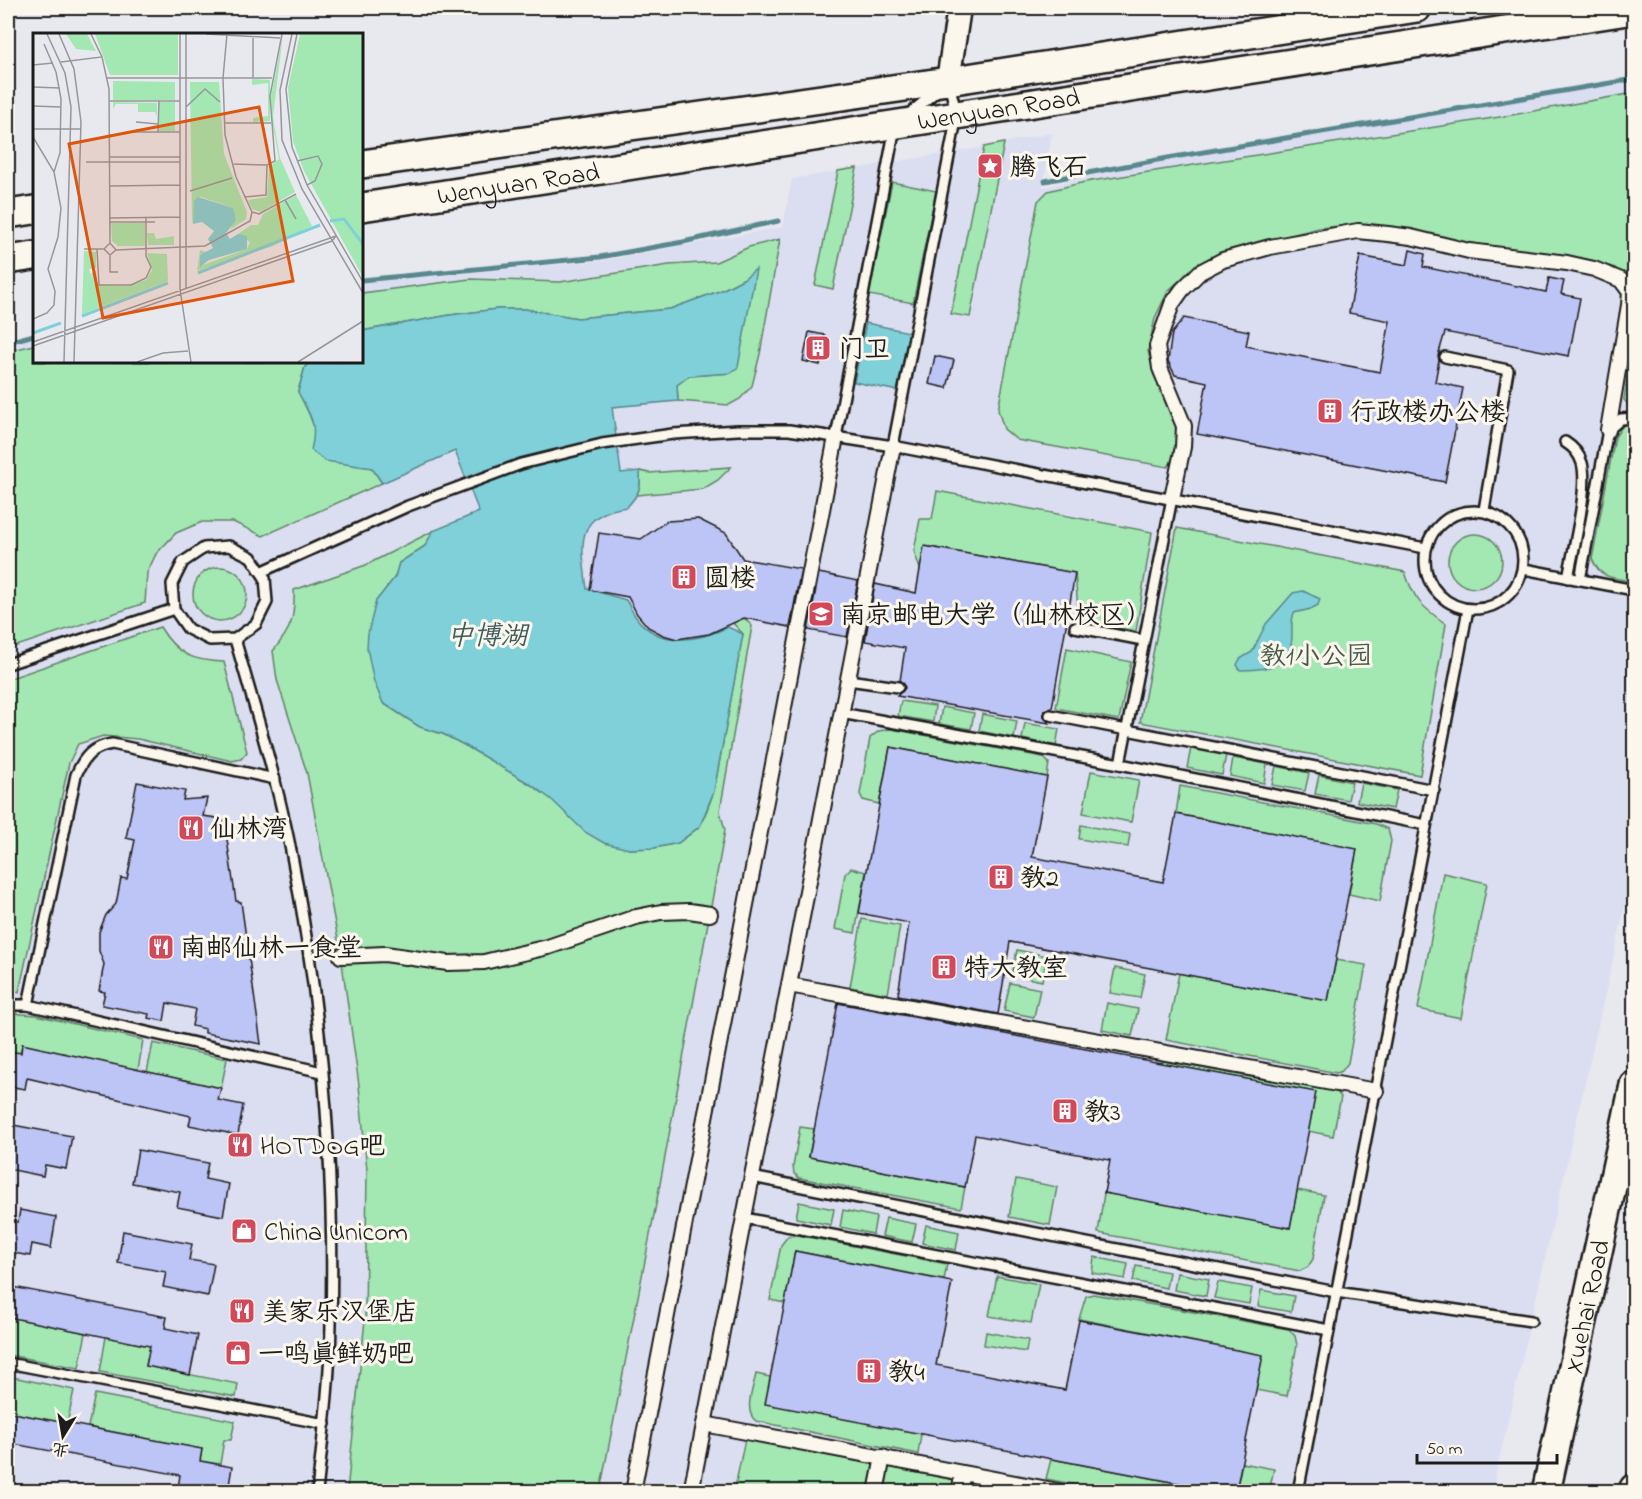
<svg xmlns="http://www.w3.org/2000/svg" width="1642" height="1499" viewBox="0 0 1642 1499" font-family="'Indie Flower','LXGW WenKai TC',sans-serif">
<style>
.built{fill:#dbddf1}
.green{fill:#a3e7b2;stroke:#608267;stroke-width:1.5}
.water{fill:#80d0d9;stroke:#58888d;stroke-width:1.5}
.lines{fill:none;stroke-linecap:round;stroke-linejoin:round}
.stream{stroke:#58888d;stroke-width:5}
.building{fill:#bdc4f6;stroke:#1c1c1c;stroke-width:1.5}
.service-casing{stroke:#1c1c1c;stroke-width:14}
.pedestrian-casing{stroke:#1c1c1c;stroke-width:18}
.tertiary-casing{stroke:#1c1c1c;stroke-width:27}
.secondary-casing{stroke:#1c1c1c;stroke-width:32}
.service{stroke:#fbf7ec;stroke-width:9}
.pedestrian{stroke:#fbf7ec;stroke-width:14}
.tertiary{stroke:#fbf7ec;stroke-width:22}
.secondary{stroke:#fbf7ec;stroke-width:27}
.labels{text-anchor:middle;stroke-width:6;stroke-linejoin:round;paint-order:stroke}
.street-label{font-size:26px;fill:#1c1c1c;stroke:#fbf7ec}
.poi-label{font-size:26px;fill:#1c1c1c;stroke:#fbf7ec;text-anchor:start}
.park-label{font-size:26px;fill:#445949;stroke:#fbf7ec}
.water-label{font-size:27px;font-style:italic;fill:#3f5b5e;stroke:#fbf7ec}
.inset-river{fill:none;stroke:#80d0d9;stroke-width:3}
.inset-road{fill:none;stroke:#96969b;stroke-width:1.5}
.view{fill:#de560d;fill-opacity:0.15;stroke:#de560d;stroke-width:3}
.inset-edge{fill:none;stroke:#1c1c1c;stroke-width:3}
</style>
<rect width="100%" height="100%" fill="#e8e8ef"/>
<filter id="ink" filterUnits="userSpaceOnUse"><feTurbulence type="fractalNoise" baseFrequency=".0167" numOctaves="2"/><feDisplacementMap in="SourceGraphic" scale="12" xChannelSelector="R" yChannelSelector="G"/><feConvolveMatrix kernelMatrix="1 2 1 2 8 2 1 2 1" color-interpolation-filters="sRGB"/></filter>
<g filter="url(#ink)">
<polygon class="built" points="1634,81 1634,867 1492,1491 8,1491 8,342 34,335 34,362 362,362 362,283 601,261 783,227 792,179 984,147 1052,133 1043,187 1168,158"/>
<g class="green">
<polygon points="1634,93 1634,286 1615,268 1588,260 1480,246 1418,232 1360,224 1319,228 1226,251 1193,268 1168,291 1155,318 1148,351 1154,375 1173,408 1176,419 1177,436 1173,458 1168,467 1017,440 1004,429 998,410 1038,201 1048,191 1085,182 1506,116"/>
<polygon points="1004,143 970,317 951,314 984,147"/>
<polygon points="857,168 833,289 815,285 838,171"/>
<polygon points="892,182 936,191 913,303 869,295"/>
<polygon points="780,239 760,354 752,386 740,399 729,405 678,401 677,385 689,376 730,373 743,279 722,290 670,309 578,318 525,309 497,309 450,315 362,331 362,293 470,279 560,282 669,265 716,262 749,247"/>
<polygon points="1634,329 1634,410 1624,400"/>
<polygon points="34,345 34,362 310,362 305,367 298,391 309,414 316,432 372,468 382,483 263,536 233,522 202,522 176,533 156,554 147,573 145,603 8,649 8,351"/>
<path d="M1634 424V581C1614 578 1601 580 1592 559L1615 437 1623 425Z"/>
<polygon points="731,467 718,480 703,489 637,495 640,485 640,471 649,473"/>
<polygon points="937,491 1152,532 1136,631 1079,621 1075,573 924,546 920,569 914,551 920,519 932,519"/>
<path d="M1177 528 1405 572C1414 600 1422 607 1446 624L1420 775 1140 722Z"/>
<path d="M433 531 425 546 399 563 395 577 376 601 373 616 383 703 420 727 443 734 466 746 530 784 629 849 654 848 678 843 689 835 700 826 707 810 714 791 743 634 732 622 744 618 752 626 720 811 725 830 660 1184 600 1491H347L365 1320 367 1170 359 1085 341 956 307 773 277 680 273 651C291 629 295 620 294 590L366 565Z"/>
<circle cx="1475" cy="561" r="27"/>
<circle cx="220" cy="594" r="27"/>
<path d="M160 627C177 655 193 661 224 662L247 752 241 759 232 761 138 739 103 736 78 744 69 763 19 992 8 990V679Z"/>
<polygon points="1067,648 1131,662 1119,720 1056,708"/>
<polygon points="901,701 935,706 933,722 898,716"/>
<polygon points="942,707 974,713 971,729 939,724"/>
<polygon points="982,714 1017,721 1014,738 979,731"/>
<polygon points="1025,723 1059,729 1056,746 1022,739"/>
<polygon points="891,729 1043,757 1049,763 1047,777 890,747 879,804 863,800 860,794 870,738 879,731"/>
<polygon points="1191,748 1226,755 1222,775 1187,768"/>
<polygon points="1233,758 1267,764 1264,783 1230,776"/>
<polygon points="1276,766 1309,773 1305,791 1272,785"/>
<polygon points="1091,771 1139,780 1131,822 1083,813"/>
<polygon points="1319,775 1352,782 1348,800 1315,794"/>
<polygon points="1361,783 1397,790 1393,809 1357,802"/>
<polygon points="1180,786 1376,824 1388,829 1391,841 1380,901 1349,894 1357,849 1176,814"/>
<polygon points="1081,825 1130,834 1128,847 1079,839"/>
<polygon points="851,868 866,872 855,933 835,929 845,874"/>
<polygon points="1443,873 1487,883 1461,1018 1418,1009"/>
<polygon points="862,919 900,926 888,994 850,987"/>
<polygon points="1017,950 1047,956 1042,981 1012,975"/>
<polygon points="1336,960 1366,965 1348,1063 1342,1071 1337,1073 1166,1040 1179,973 1328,1001"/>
<polygon points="1115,968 1145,974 1140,998 1110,993"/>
<polygon points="1010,983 1040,989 1034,1017 1004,1011"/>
<polygon points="1107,1003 1138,1009 1132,1036 1102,1030"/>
<polygon points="8,1013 36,1015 143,1040 138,1070 22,1045 20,1053 8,1051"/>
<polygon points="153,1043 227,1059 221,1088 147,1072"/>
<polygon points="1162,1057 1337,1092 1341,1097 1333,1136 1308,1131 1315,1092 1160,1063"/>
<polygon points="800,1127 814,1129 809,1157 965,1187 961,1208 799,1178 794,1173 793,1167"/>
<polygon points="1016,1179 1057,1187 1050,1225 1009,1217"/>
<polygon points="1297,1190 1324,1195 1313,1259 1308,1267 1300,1271 1098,1233 1104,1193 1290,1227"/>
<polygon points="799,1202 834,1209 831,1225 796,1218"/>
<polygon points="843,1210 876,1217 873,1234 840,1227"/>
<polygon points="886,1218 916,1224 912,1242 882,1236"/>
<polygon points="926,1225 959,1232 956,1250 922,1243"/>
<polygon points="797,1235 947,1264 944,1280 795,1251 785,1303 770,1300 781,1245 788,1236"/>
<polygon points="1094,1257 1128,1264 1125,1279 1092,1273"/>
<polygon points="1136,1266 1169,1272 1166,1288 1133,1281"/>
<polygon points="1177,1273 1209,1279 1206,1296 1174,1290"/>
<polygon points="997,1276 1039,1284 1031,1323 989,1316"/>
<polygon points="1218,1282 1252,1288 1249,1304 1214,1298"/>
<polygon points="1261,1290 1294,1296 1291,1312 1258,1306"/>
<polygon points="1093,1294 1288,1329 1295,1336 1297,1345 1287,1396 1256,1390 1262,1355 1079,1319 1086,1296"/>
<polygon points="8,1317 86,1333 79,1368 8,1355"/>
<polygon points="986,1332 1028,1340 1026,1352 984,1345"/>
<polygon points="106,1337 150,1346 146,1366 238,1384 236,1397 100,1372"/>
<path d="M756 1374 770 1377 921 1434 918 1454 756 1421C743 1411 753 1389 756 1374Z"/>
<polygon points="8,1376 74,1390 67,1424 8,1412"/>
<polygon points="95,1394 235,1421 231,1440 224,1440 220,1464 200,1461 202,1449 88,1427"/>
<polygon points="745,1439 876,1465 871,1491 734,1492"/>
<polygon points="1051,1459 1219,1491 1111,1491 1046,1479"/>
<polygon points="1242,1463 1274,1469 1269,1491 1236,1491"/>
<polygon points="888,1467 955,1480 952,1491 883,1492"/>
<polygon points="966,1483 995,1489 994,1491 964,1492"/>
</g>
<g class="water">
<path d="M756 269 738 367 731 373 689 376 677 385 678 401 612 407 621 473 640 471C641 489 639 494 627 507 572 514 582 548 587 589L626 600C629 605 632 611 635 616 658 648 697 642 728 627L743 634 714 791 700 826 678 843 654 848 629 849 604 843 585 832 552 800 530 784 466 746 443 734 420 727 383 703 374 682 367 648 368 633 376 601 395 577 399 563 425 546 433 531 479 512 455 451 382 483 372 468 325 461 311 450C318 423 310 415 298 392L305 367 310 362H362V331L450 315 497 309H525L578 318 670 309 722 290 743 279Z"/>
<polygon points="866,323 909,332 898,391 854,382"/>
<path d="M1303 591 1320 599 1318 605 1311 609 1294 613C1291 620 1292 628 1292 636 1291 669 1268 669 1240 670L1237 665 1240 659 1252 652 1266 624 1293 593Z"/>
</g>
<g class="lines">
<g class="stream">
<polyline points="1045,181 1168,158 1634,79"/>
<polyline points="362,280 600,257 683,242 778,221"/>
<polyline points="8,342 34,335"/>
</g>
</g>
<g class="building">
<polygon points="1410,250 1425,254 1423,267 1546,292 1549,278 1564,281 1561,294 1580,298 1569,356 1445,332 1438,356 1439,360 1435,382 1463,388 1445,482 1197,434 1207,382 1175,375 1168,361 1172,333 1184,318 1249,331 1246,346 1380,372 1390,321 1349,313 1360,256 1407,265"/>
<polygon points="809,332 825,335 820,365 803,361"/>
<polygon points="935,356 954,360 947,388 929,384"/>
<polygon points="698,519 726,533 743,559 801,569 790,627 744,618 709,634 677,639 663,635 648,627 637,614 628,597 590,590 599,533 641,539 667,521"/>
<polygon points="924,546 1075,573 1052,708 1045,710 1043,714 1049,723 897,696 905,688 904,684 900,681 905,648 865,641 875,584 916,593"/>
<polygon points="819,573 858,581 847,637 808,630"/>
<polygon points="890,747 1047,777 1032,857 1163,882 1176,814 1357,849 1328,1001 1010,942 998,1014 898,995 909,923 859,913"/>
<polygon points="137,782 185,791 183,800 207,798 203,816 224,819 236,901 241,902 261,1044 205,1033 205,1029 192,1026 195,1009 167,1003 164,1021 148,1018 149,1014 102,1005 105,992 99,991 104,964 99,951 99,932 106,915 116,904 121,878 127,879 135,840 126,838"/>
<polygon points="838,1003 1316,1092 1290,1228 1104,1193 1110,1160 975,1135 965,1187 809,1157"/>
<polygon points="22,1044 221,1088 218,1100 243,1105 238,1135 189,1125 191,1116 27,1078 25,1089 8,1086 8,1051 21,1053"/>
<polygon points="13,1125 72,1136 66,1169 45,1165 43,1176 8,1169 8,1138 11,1139"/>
<polygon points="138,1150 208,1163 205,1179 229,1184 223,1216 177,1207 180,1192 132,1183"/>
<polygon points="20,1210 56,1217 51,1248 32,1244 30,1256 8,1252 8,1220 18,1222"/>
<polygon points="123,1231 192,1244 189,1260 214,1264 208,1296 163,1287 166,1272 118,1263"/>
<polygon points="795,1251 952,1282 936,1365 1065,1390 1079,1320 1263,1355 1236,1491 1219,1491 765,1404"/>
<polygon points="8,1286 167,1317 165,1328 198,1335 190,1375 146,1366 150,1346 8,1317"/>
<polygon points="8,1412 202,1449 200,1461 232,1467 228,1491 196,1491 178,1488 180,1475 8,1443"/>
</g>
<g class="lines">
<g class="service-casing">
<g id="service">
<polyline points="909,114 938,90"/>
<polyline points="1445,357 1508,370 1484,510"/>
<polyline points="836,437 895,127"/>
<path d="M1565 442C1573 447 1579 453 1582 463 1589 488 1573 550 1568 578"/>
<polyline points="893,446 957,115 949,84"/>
<circle cx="1474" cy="560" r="49"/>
<polyline points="1524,569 1634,590"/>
<polyline points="261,572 251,557 229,546 204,548 183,562 172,584 174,609 188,629 210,640 235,639 256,624 267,602 265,578 261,572 408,506 521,464 602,444 673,434 738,430 789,430 893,446 1425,548"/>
<polyline points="1580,580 1608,430 1621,419 1634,418"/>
<polyline points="1075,627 1143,640"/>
<path d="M235 639C257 716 281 793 295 872 323 1021 335 1173 331 1324 330 1380 323 1436 317 1492"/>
<polyline points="8,664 174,609"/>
<polyline points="848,680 898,687"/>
<polyline points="841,713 1120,764 1426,825"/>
<polyline points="1050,715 1434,790"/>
<polyline points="1120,764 1172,498"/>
<polyline points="8,1005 28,1005 322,1072"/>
<path d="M28 1005 76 775C84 757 92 747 112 744L275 779"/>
<polyline points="752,1177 1336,1292 1531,1321"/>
<polyline points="744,1218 1329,1330"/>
<polyline points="8,1363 325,1424"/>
<polyline points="1298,1492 1468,609"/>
</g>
</g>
<g class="pedestrian-casing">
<g id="pedestrian">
<polyline points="1172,498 1183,447 1184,426 1160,368 1157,346 1172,304 1182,290 1200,272 1223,260 1270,247 1358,231 1388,234 1411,237 1469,251 1567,263 1594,269 1621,280 1630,292 1629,305 1608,430"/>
<polyline points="341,956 385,954 448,963 484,962 548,947 636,917 661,912 689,911 710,914"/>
<polyline points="789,985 1376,1091"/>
<polyline points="704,1424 1063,1492"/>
<polyline points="633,1492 836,437"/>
<polyline points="691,1492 893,446"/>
<polyline points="876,1492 883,1457"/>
<polyline points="959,1492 963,1473"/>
</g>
</g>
<g class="tertiary-casing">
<polyline id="tertiary" points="948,81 959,8"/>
</g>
<g class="secondary-casing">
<g id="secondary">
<polyline points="362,164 948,81 1417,8"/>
<path id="s1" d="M362 207 1634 10"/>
<polyline points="8,214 34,210"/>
<polyline points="8,260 34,256"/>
<path id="s2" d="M1546 1492 1634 1085"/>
<polyline points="1634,1492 1634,1488"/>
</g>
</g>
<use href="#service" class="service"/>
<use href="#pedestrian" class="pedestrian"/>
<use href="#tertiary" class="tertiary"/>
<use href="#secondary" class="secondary"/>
</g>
</g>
<defs>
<g id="sight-square" transform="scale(1.35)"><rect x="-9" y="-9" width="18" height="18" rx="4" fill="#d1495b" stroke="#fbf7ec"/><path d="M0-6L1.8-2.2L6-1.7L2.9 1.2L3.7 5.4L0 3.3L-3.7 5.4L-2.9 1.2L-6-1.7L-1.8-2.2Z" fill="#fff"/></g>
<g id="building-square" transform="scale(1.35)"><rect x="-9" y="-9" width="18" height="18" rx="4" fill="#d1495b" stroke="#fbf7ec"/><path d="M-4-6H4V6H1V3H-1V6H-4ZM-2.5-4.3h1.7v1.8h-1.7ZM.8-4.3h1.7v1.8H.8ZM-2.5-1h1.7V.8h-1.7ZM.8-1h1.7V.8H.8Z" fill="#fff"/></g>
<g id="university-square" transform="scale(1.35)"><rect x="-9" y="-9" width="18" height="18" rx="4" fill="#d1495b" stroke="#fbf7ec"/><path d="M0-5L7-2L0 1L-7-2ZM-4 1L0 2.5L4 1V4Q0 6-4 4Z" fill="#fff"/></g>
<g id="restaurant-square" transform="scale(1.35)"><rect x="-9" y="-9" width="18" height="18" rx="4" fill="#d1495b" stroke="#fbf7ec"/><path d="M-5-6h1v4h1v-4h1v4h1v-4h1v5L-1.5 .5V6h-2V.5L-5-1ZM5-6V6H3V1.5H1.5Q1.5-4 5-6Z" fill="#fff"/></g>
<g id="shop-square" transform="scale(1.35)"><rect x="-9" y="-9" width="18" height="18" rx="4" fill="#d1495b" stroke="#fbf7ec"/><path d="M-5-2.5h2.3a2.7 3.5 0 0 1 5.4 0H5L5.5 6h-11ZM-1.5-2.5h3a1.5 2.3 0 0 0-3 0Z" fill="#fff"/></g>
</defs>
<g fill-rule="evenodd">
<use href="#sight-square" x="990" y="166"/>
<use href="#building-square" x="818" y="348"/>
<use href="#building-square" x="1330" y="411"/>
<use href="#building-square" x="684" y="577"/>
<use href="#university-square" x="821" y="614"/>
<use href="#restaurant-square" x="191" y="828"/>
<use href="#building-square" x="1001" y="877"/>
<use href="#restaurant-square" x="161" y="947"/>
<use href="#building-square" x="944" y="967"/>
<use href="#building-square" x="1065" y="1111"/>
<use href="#restaurant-square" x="240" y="1145"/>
<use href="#shop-square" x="244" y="1231"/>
<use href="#restaurant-square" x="242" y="1311"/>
<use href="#shop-square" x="238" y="1353"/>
<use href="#building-square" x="869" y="1371"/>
</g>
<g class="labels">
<g class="street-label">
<text dy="9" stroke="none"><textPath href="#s1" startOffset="644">Wenyuan Road</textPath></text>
<text dy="9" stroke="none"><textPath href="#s1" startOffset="158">Wenyuan Road</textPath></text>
<text dy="9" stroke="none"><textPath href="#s2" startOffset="190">Xuehai Road</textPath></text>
</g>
<g class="poi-label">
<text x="1010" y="175">腾飞石</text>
<text x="838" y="357">门卫</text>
<text x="1350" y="420">行政楼办公楼</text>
<text x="704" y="586">圆楼</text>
<text x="840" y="623">南京邮电大学（仙林校区）</text>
<text x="210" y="837">仙林湾</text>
<text x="1020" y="886">教2</text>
<text x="180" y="956">南邮仙林一食堂</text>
<text x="964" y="976">特大教室</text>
<text x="1084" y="1120">教3</text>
<text x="260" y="1154">HOTDOG吧</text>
<text x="264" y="1240">China Unicom</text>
<text x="262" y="1320">美家乐汉堡店</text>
<text x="258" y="1362">一鸣真鲜奶吧</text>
<text x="888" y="1380">教4</text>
</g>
<g class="park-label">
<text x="1316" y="664">教1小公园</text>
</g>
<g class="water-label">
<text x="487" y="644">中博湖</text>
</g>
</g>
<g transform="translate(33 33)">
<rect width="330" height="330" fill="#e8e8ef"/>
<path d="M33 1H54L63 18 43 16ZM62 1H145V42H77ZM250 1 240 84 247 125 262 159 228 179 219 176 215 167 234 164 236 134 246 126 239 87 238 64ZM267 1H330V244L271 138 260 108 255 55ZM219 46 237 47V88L220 89V85L235 83V50L219 52ZM80 48 142 49V67H80ZM157 49H186L191 121 214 179 213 186 198 196 200 175 168 164 163 166 159 192ZM80 69 124 70V83L122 79H105V71H83L80 76ZM126 69H142V98H126ZM263 162 279 193 240 213 164 238 167 217 173 219 167 222V233L214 216 217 209 205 201 218 192H225L230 181ZM78 190H112V213H85L79 208ZM114 200H121L123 206 141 203V212H115ZM51 218 63 219V235L56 236 59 247 58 240 63 238 64 251 91 253 113 247 119 237 114 220 134 221 135 248 49 281Z" fill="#a3e7b2"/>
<path d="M165 164 200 175 203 187 193 200 197 206 205 201 214 203V216L176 227 167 234V222L180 215 175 206 181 198 169 189 160 191 161 168Z" fill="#80d0d9"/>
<path class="inset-river" d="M297 188 311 186 330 211M165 240 287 192M49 283 135 250M0 300 28 290"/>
<path class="inset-road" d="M14 1 32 40 38 74 31 329M26 1 41 36 48 89 41 329M147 1V256L158 329M173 1 247 5M194 1 190 45 192 102 203 144 219 179M259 1 247 57 249 107 269 156 330 260M264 1 253 56 259 114 274 152 330 249M11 11 23 39 28 66 27 120 21 139M69 24 76 56 77 210M28 29 69 24 58 1M0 32 20 30M74 45H239M220 45V5M0 54 27 55M77 68H147M0 73 28 74M153 74 172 56 187 69M103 89 125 91M191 90H238M0 96H48M93 99H147M125 99 126 68M0 104 21 139 28 175 25 204 15 236 22 258 21 272 14 280 0 286M76 124H147M264 128 285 123 289 131 282 148 274 152M53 129H147M199 131 234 132 242 128 237 63 249 1M76 153 147 152M157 158 199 145M211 164 233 162 234 132M252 167 263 186M76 185 147 184M76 189H122M51 216H71M64 216 66 252H98L113 245 118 234 113 223V185M83 217 77 210 71 216 77 222 83 217 172 213 217 188 219 179 226 181 263 161M77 222V239H85M153 255V1M0 309 303 203M0 313 299 208 303 203M104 329 130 320 155 318M265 329 330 288"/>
<path class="view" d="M226 74 260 248 70 285 36 111Z"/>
<rect width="330" height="330" class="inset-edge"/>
</g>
<rect width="1642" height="1499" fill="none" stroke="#fbf7ec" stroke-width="30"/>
<rect x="15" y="15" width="1612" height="1469" fill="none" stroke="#1c1c1c" stroke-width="2" filter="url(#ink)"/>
<g transform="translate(63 1436) rotate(191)" stroke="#fbf7ec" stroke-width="4.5" paint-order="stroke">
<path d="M0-4.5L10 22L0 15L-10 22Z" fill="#1c1c1c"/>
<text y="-9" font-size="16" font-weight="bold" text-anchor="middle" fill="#1c1c1c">北</text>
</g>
<path d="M1417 1454v9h140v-9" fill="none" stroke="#1c1c1c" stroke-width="3"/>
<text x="1426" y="1454" font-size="18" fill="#1c1c1c" stroke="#fbf7ec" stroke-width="4.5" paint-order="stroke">50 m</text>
</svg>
